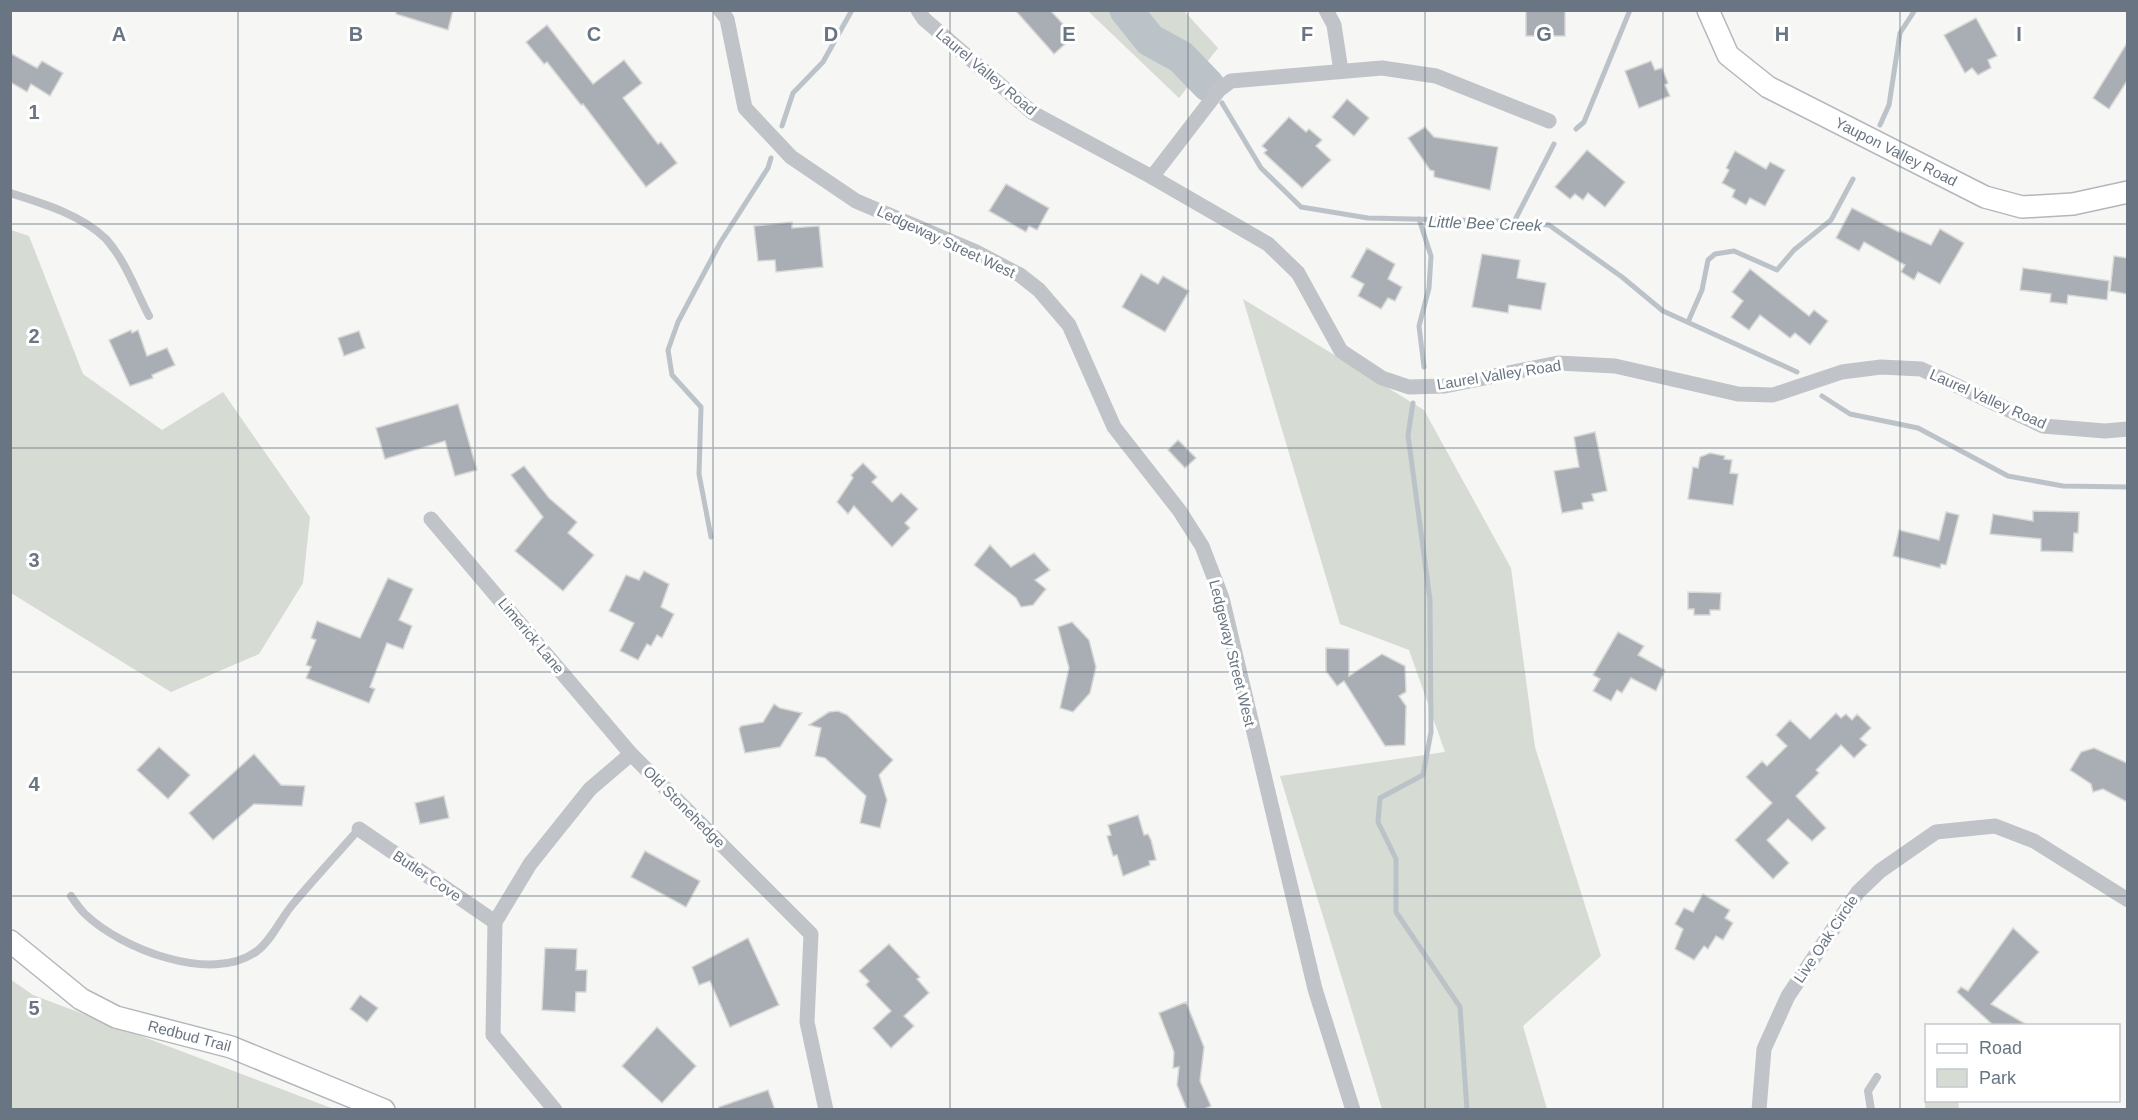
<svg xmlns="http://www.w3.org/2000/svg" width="2138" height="1120" viewBox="0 0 2138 1120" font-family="Arial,sans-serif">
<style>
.green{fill:#d6dbd3}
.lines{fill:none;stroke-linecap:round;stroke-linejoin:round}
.stream{stroke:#bbc3c9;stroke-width:5}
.river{stroke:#bbc3c9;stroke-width:33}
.building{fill:#a8aeb4;stroke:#d8d8d6;stroke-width:1.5}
.secondary-casing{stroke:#b3b7bb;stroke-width:24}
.lane{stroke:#c0c3c7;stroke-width:8}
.street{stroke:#c0c3c7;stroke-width:15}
.secondary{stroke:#fff;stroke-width:21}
.grid{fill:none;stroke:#697582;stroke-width:1.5;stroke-opacity:0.55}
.labels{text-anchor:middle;stroke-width:6;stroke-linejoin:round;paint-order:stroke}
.street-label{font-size:15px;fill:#697582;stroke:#fff}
.water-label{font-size:16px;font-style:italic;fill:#64757e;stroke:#fff}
.grid-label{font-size:20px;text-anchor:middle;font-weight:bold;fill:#697582;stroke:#fff;stroke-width:6;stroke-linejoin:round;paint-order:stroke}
</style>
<rect width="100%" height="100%" fill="#f6f6f4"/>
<g class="green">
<polygon points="1088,11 1184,11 1218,48 1179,98"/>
<polygon points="11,230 29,236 83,374 162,430 223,392 310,517 303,583 259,654 171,692 11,593"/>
<polygon points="1243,299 1424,410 1511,568 1535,747 1601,956 1523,1026 1547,1109 1382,1109 1280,776 1445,752 1409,650 1340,624"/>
<polygon points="10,979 33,995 334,1109 11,1109"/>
<polygon points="1925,1098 1926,1100 1958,1101 1959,1109 1925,1109"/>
</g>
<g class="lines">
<g class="stream">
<polyline points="1222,103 1261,168 1301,207 1368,218 1498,221 1549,225 1622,277 1663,311 1797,372"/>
<polyline points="1880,125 1889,105 1900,33 1915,10"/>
<polyline points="782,126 793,93 823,62 852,10"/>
<polyline points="1576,129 1584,122 1630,10"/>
<polyline points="1419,219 1431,256 1429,288 1419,326 1424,367"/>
<polyline points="1514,222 1554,144"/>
<polyline points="1688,322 1702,290 1708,260 1715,254 1734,251 1777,270 1794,250 1831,220 1853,179"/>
<polyline points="1822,396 1850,414 1918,428 2008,476 2063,486 2128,487"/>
<polyline points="1413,403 1408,435 1430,600 1431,732 1423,775 1380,798 1378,822 1396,859 1396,912 1460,1007 1467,1110"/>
<polyline points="711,537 699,474 701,407 672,375 668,350 678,322 720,243 768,168 771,158"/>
</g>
<polyline class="river" points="1126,10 1150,40 1181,57 1208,85"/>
</g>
<g class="building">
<polygon points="396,10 453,10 448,30 396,14"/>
<polygon points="1015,10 1050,10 1074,36 1054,54"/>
<rect x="1526" y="10" width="39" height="26"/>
<polygon points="1976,18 1997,56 1988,60 1991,68 1978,75 1972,68 1965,73 1944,35"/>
<polygon points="547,25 593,84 624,60 642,83 623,98 658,144 661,142 677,163 646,187 583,104 581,105 547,62 544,64 526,42"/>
<polygon points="2127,43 2127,81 2109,109 2093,98"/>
<polygon points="10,53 37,68 42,61 63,73 50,96 31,84 27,92 10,82"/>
<polygon points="1651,61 1655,70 1662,68 1668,83 1665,85 1670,96 1639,108 1625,71"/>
<polygon points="1347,99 1369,118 1354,136 1332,117"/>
<polygon points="1289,117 1306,132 1309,129 1322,140 1316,146 1331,160 1302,188 1264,153 1267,150 1262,146"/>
<polygon points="1425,127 1434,137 1498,147 1490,190 1434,177 1434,171 1430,170 1408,138"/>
<polygon points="1587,150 1625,182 1605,207 1588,193 1583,200 1575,194 1570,199 1555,187"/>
<polygon points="1735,151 1766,169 1770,162 1785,170 1765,206 1750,198 1746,205 1732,197 1735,190 1722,183 1729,170 1726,168"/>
<polygon points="1006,184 1049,208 1037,230 1029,226 1026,232 989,211"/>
<polygon points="1852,208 1899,232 1900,231 1931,245 1940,229 1964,243 1940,284 1918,272 1914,280 1901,272 1905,265 1864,242 1859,251 1836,238"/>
<polygon points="792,222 792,228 819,226 823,267 776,272 775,260 758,261 754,226"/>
<polygon points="1367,248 1395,264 1388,279 1402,287 1395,301 1388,298 1381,309 1358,296 1364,284 1351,277"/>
<polygon points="1482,254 1520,260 1517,278 1546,283 1541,310 1509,305 1508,313 1472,307"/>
<polygon points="2114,256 2127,258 2127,294 2110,291"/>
<polygon points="2023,268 2109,281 2107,300 2068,295 2067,304 2050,302 2051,294 2020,290"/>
<polygon points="1750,269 1809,316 1814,310 1828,321 1810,345 1795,333 1790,338 1760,315 1749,330 1731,317 1743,301 1732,292"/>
<polygon points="1141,274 1158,284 1163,276 1189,291 1165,332 1122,307"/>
<polygon points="131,330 132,333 138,330 147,356 167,348 175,365 152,375 153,378 130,386 109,340"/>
<polygon points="359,331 365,348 344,356 338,338"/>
<polygon points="458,404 477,470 455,476 445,441 385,459 376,428"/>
<polygon points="1595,432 1607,491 1592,494 1594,501 1582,503 1583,509 1562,513 1554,471 1579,467 1574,437"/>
<polygon points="1178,440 1196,458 1185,468 1168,450"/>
<polygon points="1710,453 1725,456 1724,459 1732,460 1730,473 1738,474 1733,505 1688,499 1693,467 1698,468 1700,457"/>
<polygon points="863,463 877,477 872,482 892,502 901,493 918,509 905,523 910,528 892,547 854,506 848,514 837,502 853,478 851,475"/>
<polygon points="524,466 549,498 577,522 568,533 594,555 563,591 515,551 543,517 511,475"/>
<polygon points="2033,511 2079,512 2078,533 2074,533 2073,552 2041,551 2041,539 1990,534 1993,514 2033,521"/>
<polygon points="1946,512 1959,515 1946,565 1941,564 1940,568 1893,556 1899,530 1939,540"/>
<polygon points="990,545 1011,567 1034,553 1050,570 1035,580 1046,589 1033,605 1021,607 1016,598 974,565"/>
<polygon points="644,571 669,584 661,607 674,614 662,638 657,635 651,646 647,644 638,660 620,651 634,623 609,611 626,575 639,580"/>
<polygon points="388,578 413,589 399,620 412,626 403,649 387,643 370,687 375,689 369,703 306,678 311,667 306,665 316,640 311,638 317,621 360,638"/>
<polygon points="1688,592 1721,593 1720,610 1710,610 1710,615 1694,615 1694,609 1688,609"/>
<polygon points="1072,622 1089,640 1096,667 1090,693 1073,712 1060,708 1069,668 1058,627"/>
<polygon points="1618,632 1644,646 1638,655 1665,670 1656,691 1631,678 1622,693 1617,690 1611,701 1593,691 1600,679 1593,675"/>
<polygon points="1326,648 1349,649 1349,676 1382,654 1405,666 1406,692 1399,696 1406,706 1405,745 1385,746 1344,681 1337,686 1326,671"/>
<polygon points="774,704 780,708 802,713 780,747 745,753 739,729 741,726 763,722"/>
<polygon points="838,711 847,715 893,760 879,775 887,800 880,828 860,823 866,796 825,758 815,756 821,728 809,725 829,712"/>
<polygon points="1836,713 1841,718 1846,714 1852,720 1857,714 1871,728 1860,739 1867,745 1854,758 1841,745 1816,770 1819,773 1796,796 1826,828 1812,841 1788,819 1767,840 1789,863 1773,879 1735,840 1772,803 1746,777 1762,761 1767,766 1787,746 1776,735 1790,720 1810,739"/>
<polygon points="159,747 190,775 168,799 137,770"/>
<polygon points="2094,748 2127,763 2127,802 2103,789 2093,792 2091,784 2070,770 2081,752"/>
<polygon points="254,754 281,785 305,786 302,806 254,804 213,840 189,813"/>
<polygon points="444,796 449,818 420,824 415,803"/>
<polygon points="1138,815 1144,835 1148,834 1151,840 1156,860 1149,861 1150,865 1123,876 1117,855 1113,856 1107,836 1111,835 1108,825"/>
<polygon points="645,851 700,881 686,907 631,877"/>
<polygon points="1703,894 1730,910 1725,918 1733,923 1723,940 1716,936 1708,949 1704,946 1694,960 1675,949 1683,929 1675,924 1684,908 1693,912"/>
<polygon points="2013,928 2039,952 1991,1004 2029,1026 1994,1026 1957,992 1961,987 1968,991"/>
<polygon points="748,938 779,1005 730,1027 710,981 699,985 692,967"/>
<polygon points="889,944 920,977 917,979 929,993 904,1016 914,1026 891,1048 873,1028 891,1011 866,985 869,981 859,971"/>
<polygon points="545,948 577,949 576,970 587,970 586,992 576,992 575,1012 542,1010"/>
<polygon points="360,995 378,1008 367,1022 350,1009"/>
<polygon points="1186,1002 1204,1047 1200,1081 1211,1106 1202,1110 1187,1110 1177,1085 1179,1067 1173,1068 1174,1052 1159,1013"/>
<polygon points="657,1027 696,1066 662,1103 622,1066"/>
<polygon points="768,1090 775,1110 719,1110 719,1107"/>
</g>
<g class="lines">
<g class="secondary-casing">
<g id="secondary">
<path id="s1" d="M1708 10 1728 55 1768 87 1985 197 2022 207 2073 204 2128 192"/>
<path id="s2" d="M10 941 81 999 116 1017 231 1047 384 1110"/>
</g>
</g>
<g class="lane">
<path d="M10 193C42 203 82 215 106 239 125 260 136 291 149 316"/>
<path d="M71 896C75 902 80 909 85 914 120 948 212 985 257 951 271 941 281 918 293 904 314 879 337 854 359 829"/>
<polyline points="1871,1110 1868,1091 1877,1077"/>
</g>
<g class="street">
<polyline points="720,10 727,19 745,108 791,157 856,201 976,252 1020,275 1039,290 1069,325 1114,427 1179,510 1202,546 1222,598 1315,989 1353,1110"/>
<polyline points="918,10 924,19 1033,113 1152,177 1268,244 1298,273 1341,351 1382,378 1409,387 1445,386 1558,363 1615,366 1738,394 1773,395 1842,372 1881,367 1921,369 2043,426 2105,431 2128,429"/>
<polyline points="1326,10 1334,25 1341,71"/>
<polyline points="1152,177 1219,90 1231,81 1382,68 1436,76 1549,121"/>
<polyline points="431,519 631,754 811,934 807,1022 826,1110"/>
<polyline points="359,829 495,922"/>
<polyline points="555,1110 493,1035 495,922 530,864 590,789 631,754"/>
<polyline points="1759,1110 1764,1049 1788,996 1858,892 1880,871 1936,832 1995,826 2034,841 2128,900"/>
</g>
<use href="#secondary" class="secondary"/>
</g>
<path class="grid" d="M238 10V1110M475 10V1110M713 10V1110M950 10V1110M1188 10V1110M1425 10V1110M1663 10V1110M1900 10V1110M10 224H2128M10 448H2128M10 672H2128M10 896H2128"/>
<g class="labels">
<g class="street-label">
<text transform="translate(986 72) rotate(40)" y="5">Laurel Valley Road</text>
<text dy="5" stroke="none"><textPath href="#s1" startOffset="244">Yaupon Valley Road</textPath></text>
<text transform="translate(946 242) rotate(25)" y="5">Ledgeway Street West</text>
<text transform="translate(1499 375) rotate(-9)" y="5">Laurel Valley Road</text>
<text transform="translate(1988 399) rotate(24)" y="5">Laurel Valley Road</text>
<text transform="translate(531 636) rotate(50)" y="5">Limerick Lane</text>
<text transform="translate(1232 653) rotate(76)" y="5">Ledgeway Street West</text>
<text transform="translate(684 807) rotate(45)" y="5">Old Stonehedge</text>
<text transform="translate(427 876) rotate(34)" y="5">Butler Cove</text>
<text transform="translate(1826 939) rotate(-56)" y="5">Live Oak Circle</text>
<text dy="5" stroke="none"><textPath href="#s2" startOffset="207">Redbud Trail</textPath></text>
</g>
<g class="water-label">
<text transform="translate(1485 223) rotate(2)" y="6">Little Bee Creek</text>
</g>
</g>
<g class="grid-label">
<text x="119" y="41">A</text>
<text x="356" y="41">B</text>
<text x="594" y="41">C</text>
<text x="831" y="41">D</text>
<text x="1069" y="41">E</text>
<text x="1307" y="41">F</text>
<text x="1544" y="41">G</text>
<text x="1782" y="41">H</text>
<text x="2019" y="41">I</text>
<text x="34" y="119">1</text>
<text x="34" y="343">2</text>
<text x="34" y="567">3</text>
<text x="34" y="791">4</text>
<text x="34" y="1015">5</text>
</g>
<rect width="2138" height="1120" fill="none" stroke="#697582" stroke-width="24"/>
<rect x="1925" y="1024" width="195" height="78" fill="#ffffff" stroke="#c3c8cd" stroke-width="1.5"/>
<rect x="1937" y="1044" width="30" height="9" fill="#ffffff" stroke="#c3c8cd" stroke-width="1.5"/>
<text x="1979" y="1054" font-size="18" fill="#697582">Road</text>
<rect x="1937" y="1069" width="30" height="18" fill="#d6dbd3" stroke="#c3c8cd" stroke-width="1.5"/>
<text x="1979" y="1084" font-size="18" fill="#697582">Park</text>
</svg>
